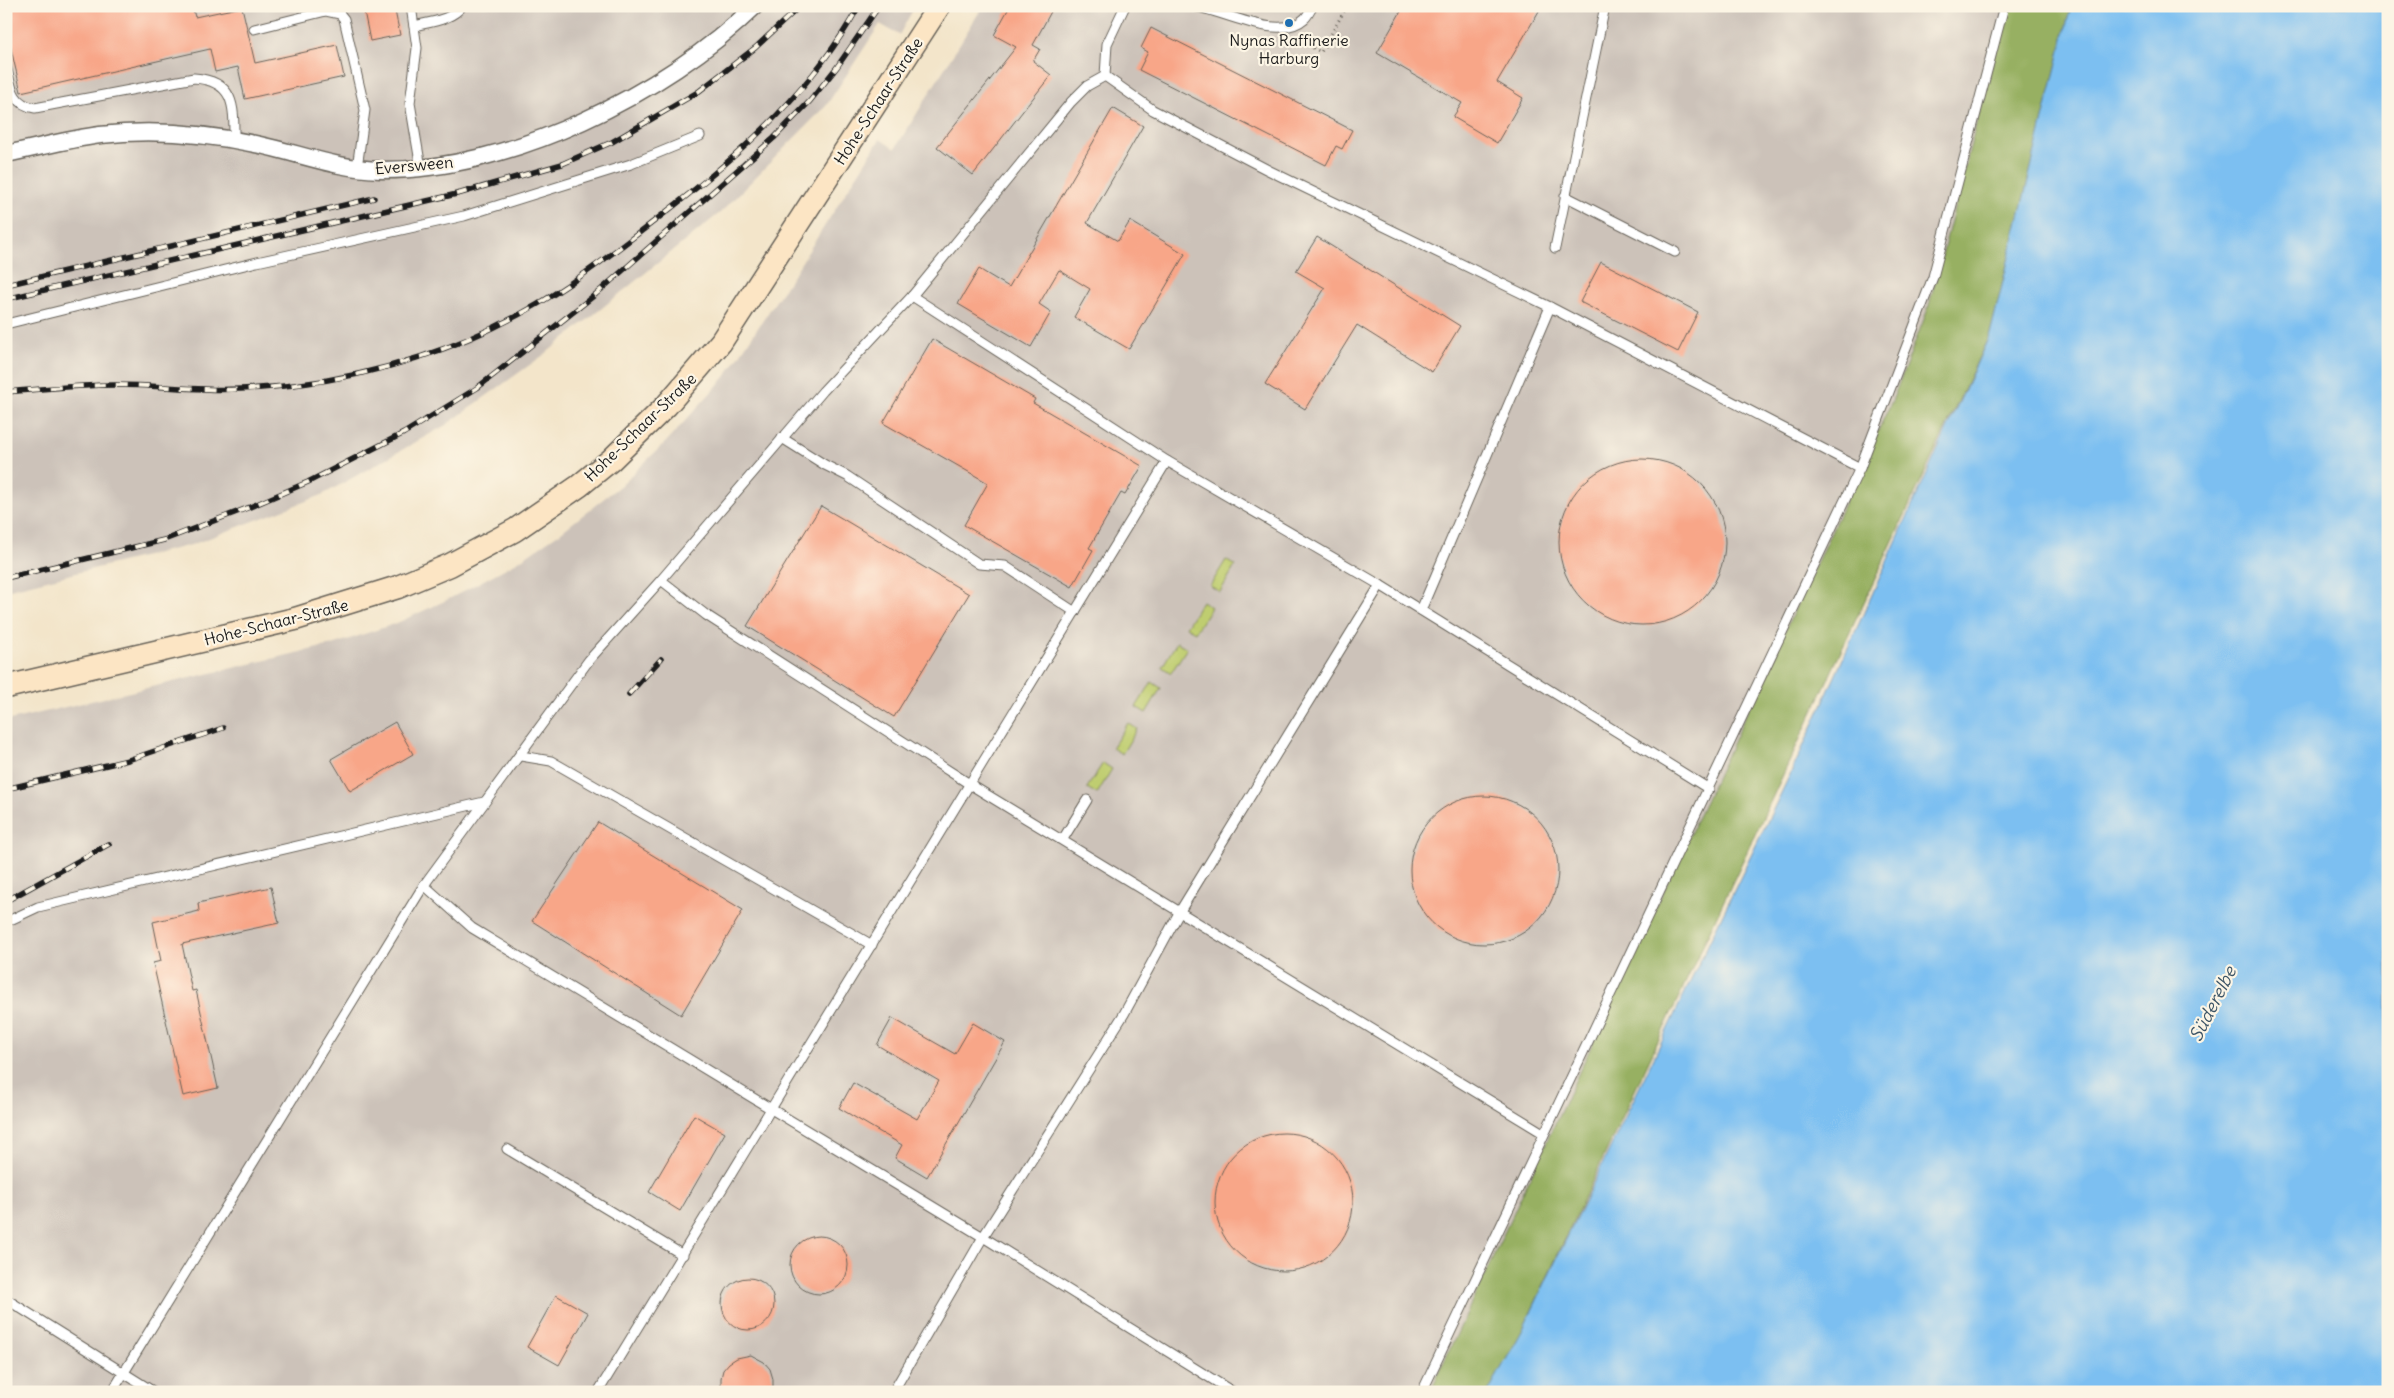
<svg xmlns="http://www.w3.org/2000/svg" width="2394" height="1398" viewBox="0 0 2394 1398" font-family="Delius,sans-serif">
<style>
.industrial{fill:#ccc2b9}
.green{fill:#bfcd70;stroke:#6e7446}
.forest{fill:#97b062;stroke:#5a663f}
.water{fill:#7bbff1;stroke:#4c6e86}
.building{fill:#f8a688}
.lines{fill:none;stroke-linecap:round;stroke-linejoin:round}
.lane-casing{stroke:#676259;stroke-width:11}
.street-casing{stroke:#676259;stroke-width:19}
.secondary-casing{stroke:#676259;stroke-width:25}
.path{stroke:#676259;stroke-width:3;stroke-dasharray:1 4;stroke-linecap:butt}
.lane{stroke:#fff;stroke-width:9}
.street{stroke:#fff;stroke-width:16}
.secondary{stroke:#fce5c4;stroke-width:22}
.rail-casing{stroke:#1c1c1c;stroke-width:5.5}
.rail{stroke:#fcf5e5;stroke-width:4;stroke-dasharray:11;stroke-linecap:butt}
.poi-dot{fill:#1f6fb2;stroke:#fcf5e5;stroke-width:2}
.labels{text-anchor:middle;stroke-width:4.5;stroke-linejoin:round;paint-order:stroke}
.poi-label{font-size:16px;fill:#1c1c1c;stroke:#fcf5e5}
.street-label{font-size:16px;fill:#1c1c1c;stroke:#fcf5e5}
.water-label{font-size:18px;font-style:italic;fill:#3d5567;stroke:#fcf5e5}
</style>
<rect width="100%" height="100%" fill="#fcf5e5"/>
<filter id="ink" filterUnits="userSpaceOnUse"><feTurbulence type="fractalNoise" baseFrequency=".02" numOctaves="2"/><feDisplacementMap in="SourceGraphic" scale="10" xChannelSelector="R" yChannelSelector="G"/><feConvolveMatrix kernelMatrix="1 2 1 2 8 2 1 2 1" color-interpolation-filters="sRGB"/></filter>
<filter id="wash" filterUnits="userSpaceOnUse"><feTurbulence type="fractalNoise" baseFrequency=".0096" numOctaves="4" result="noise"/><feDisplacementMap in="SourceGraphic" scale="20" xChannelSelector="R" yChannelSelector="G"/><feGaussianBlur stdDeviation="1.12" result="paint"/><feColorMatrix in="noise" values="0 0 0 0 0 0 0 0 0 0 0 0 0 0 0 0 0 1.4 0 .05"/><feComposite in="paint" operator="in"/></filter>
<g filter="url(#wash)">
<rect width="100%" height="100%" fill="#f3e5ca"/>
<g class="industrial">
<polygon points="6,6 915,6 899,35 880,24 826,106 721,212 545,354 446,425 322,495 191,545 6,590"/>
<polygon points="983,6 2007,6 1928,309 1892,401 1430,1392 6,1392 6,721 335,644 397,623 449,599 517,562 560,533 621,485 666,442 725,377 794,274 880,139 895,149"/>
</g>
<g class="green">
<polygon points="1226,560 1235,566 1220,592 1210,586"/>
<polygon points="1202,601 1211,607 1195,632 1186,627"/>
<polygon points="1177,642 1187,648 1171,673 1162,667"/>
<polygon points="1152,682 1161,688 1146,713 1136,707"/>
<polygon points="1128,723 1137,729 1122,754 1112,748"/>
<polygon points="1103,763 1112,769 1097,794 1087,788"/>
</g>
<polygon class="forest" points="2007,6 2071,6 1990,334 1522,1331 1488,1392 1430,1392 1892,401 1928,309"/>
<polygon class="water" points="2071,6 2388,6 2388,1392 1488,1392 1522,1331 1798,758 1990,334"/>
<g id="blocks">
<g class="building">
<polygon points="6,6 192,6 195,17 242,7 255,63 337,45 344,77 245,99 238,67 215,72 210,49 21,92 6,27"/>
<polygon points="363,6 394,6 400,35 370,41"/>
<polygon points="1010,6 1054,6 1033,45 1040,49 1033,61 1051,75 973,175 937,147 1016,47 994,35"/>
<polygon points="1404,6 1542,6 1497,82 1523,98 1497,143 1453,117 1462,103 1377,53"/>
<polygon points="1151,28 1352,130 1342,149 1336,146 1326,165 1139,70 1148,52 1141,48"/>
<polygon points="1113,108 1143,126 1087,223 1118,241 1130,221 1185,254 1129,349 1074,317 1090,289 1059,270 1039,304 1051,312 1031,347 958,304 979,269 1009,287"/>
<polygon points="1317,237 1460,326 1432,372 1357,325 1305,409 1265,384 1325,288 1296,271"/>
<polygon points="1601,262 1698,312 1678,352 1580,302"/>
<polygon points="932,339 1035,399 1033,403 1142,466 1125,495 1121,493 1089,548 1093,550 1072,587 964,525 988,483 883,423"/>
<circle cx="1642" cy="542" r="83"/>
<polygon points="821,506 969,594 894,717 747,626"/>
<polygon points="395,722 413,754 350,791 331,759"/>
<circle cx="1484" cy="870" r="74"/>
<polygon points="598,822 743,910 681,1015 532,921"/>
<polygon points="271,887 279,923 182,944 192,991 196,990 218,1088 183,1096 153,963 161,961 153,922 199,911 198,903"/>
<polygon points="892,1018 955,1054 973,1023 1005,1042 927,1177 895,1158 902,1145 839,1108 853,1083 917,1119 939,1081 877,1045"/>
<polygon points="694,1115 725,1133 680,1211 649,1192"/>
<circle cx="1284" cy="1202" r="69"/>
<circle cx="819" cy="1265" r="29"/>
<circle cx="748" cy="1304" r="26"/>
<polygon points="556,1295 588,1313 559,1365 527,1347"/>
<polygon points="751,1355 764,1362 770,1369 773,1379 773,1392 721,1392 721,1378 723,1370 729,1363 737,1358"/>
</g>
</g>
</g>
<g filter="url(#ink)">
<use href="#blocks" fill-opacity="0" stroke="#676259" stroke-width="1"/>
<g class="lines">
<g class="lane-casing">
<g id="lane">
<polyline points="411,6 417,48 410,103 421,168"/>
<path d="M1193 6C1222 10 1279 42 1304 19 1308 16 1310 10 1313 6"/>
<path d="M414 26C430 22 452 20 462 6"/>
<polyline points="254,29 326,11 340,14 344,19 365,110 357,168"/>
<path d="M6 65C11 85 11 104 35 108L194 78C235 81 234 106 234 140"/>
<polyline points="1105,76 1153,110 1268,170 1550,307 1860,468"/>
<polyline points="1565,196 1675,252"/>
<polyline points="1555,248 1605,6"/>
<polyline points="912,296 1167,461 1380,585 1709,789"/>
<polyline points="6,324 257,262 464,216 631,164 700,136"/>
<polyline points="782,438 825,465 847,476 979,564 1005,566 1075,612"/>
<polyline points="661,580 706,615 971,785 1543,1133"/>
<polyline points="1421,610 1550,307"/>
<polyline points="521,756 551,761 872,945"/>
<polyline points="1063,839 1087,800"/>
<polyline points="424,885 472,928 983,1237 1233,1392"/>
<polyline points="6,922 38,907 484,802"/>
<polyline points="507,1149 683,1255"/>
<polyline points="6,1299 154,1392"/>
<polyline points="112,1392 424,885 589,660 661,580 823,391 912,296 1071,102 1087,86 1105,76 1107,44 1125,6"/>
<polyline points="598,1392 1167,461"/>
<polyline points="893,1392 983,1237 1124,1014 1180,911 1380,585"/>
<polyline points="1422,1392 1860,468 1933,277 2004,6"/>
</g>
</g>
<g class="street-casing">
<path id="street" d="M6 154C37 148 69 139 100 135 153 129 209 134 260 145 301 154 338 169 381 170 509 171 665 94 755 6"/>
</g>
<g class="secondary-casing">
<polyline id="secondary" points="6,687 295,619 398,587 450,565 515,530 579,486 611,460 666,406 721,342 939,6"/>
</g>
<polyline class="path" points="1295,39 1321,52 1347,6"/>
<use href="#lane" class="lane"/>
<use href="#street" class="street"/>
<use href="#secondary" class="secondary"/>
<g class="rail-casing">
<g id="rail">
<polyline points="6,285 374,198"/>
<polyline points="6,299 461,193 562,164 612,142 698,92 755,48 800,6"/>
<path d="M6 392C42 389 79 385 115 385 145 385 175 388 205 389 234 391 265 388 294 385 378 375 465 347 538 304 586 275 630 240 675 205 747 149 814 87 859 6"/>
<polyline points="6,578 164,540 250,507 308,482 404,433 477,388 596,294 774,138 810,101 837,67 879,6"/>
<polyline points="629,694 661,659"/>
<polyline points="6,789 128,760 223,728"/>
<polyline points="6,901 109,844"/>
</g>
</g>
<use href="#rail" class="rail"/>
</g>
</g>
<circle class="poi-dot" cx="1289" cy="23" r="5"/>
<g class="labels">
<g class="poi-label">
<text x="1289" y="46">Nynas Raffinerie<tspan x="1289" dy="18">Harburg</tspan></text>
</g>
<g class="street-label">
<text transform="translate(878 101) rotate(-57)" y="6">Hohe-Schaar-Straße</text>
<text transform="translate(414 165) rotate(-5)" y="6">Eversween</text>
<text transform="translate(640 427) rotate(-44)" y="6">Hohe-Schaar-Straße</text>
<text transform="translate(276 622) rotate(-14)" y="6">Hohe-Schaar-Straße</text>
</g>
<g class="water-label">
<text transform="translate(2213 1004) rotate(-63)" y="6">Süderelbe</text>
</g>
</g>
<rect width="2394" height="1398" fill="none" stroke="#fcf5e5" stroke-width="25"/>
</svg>
